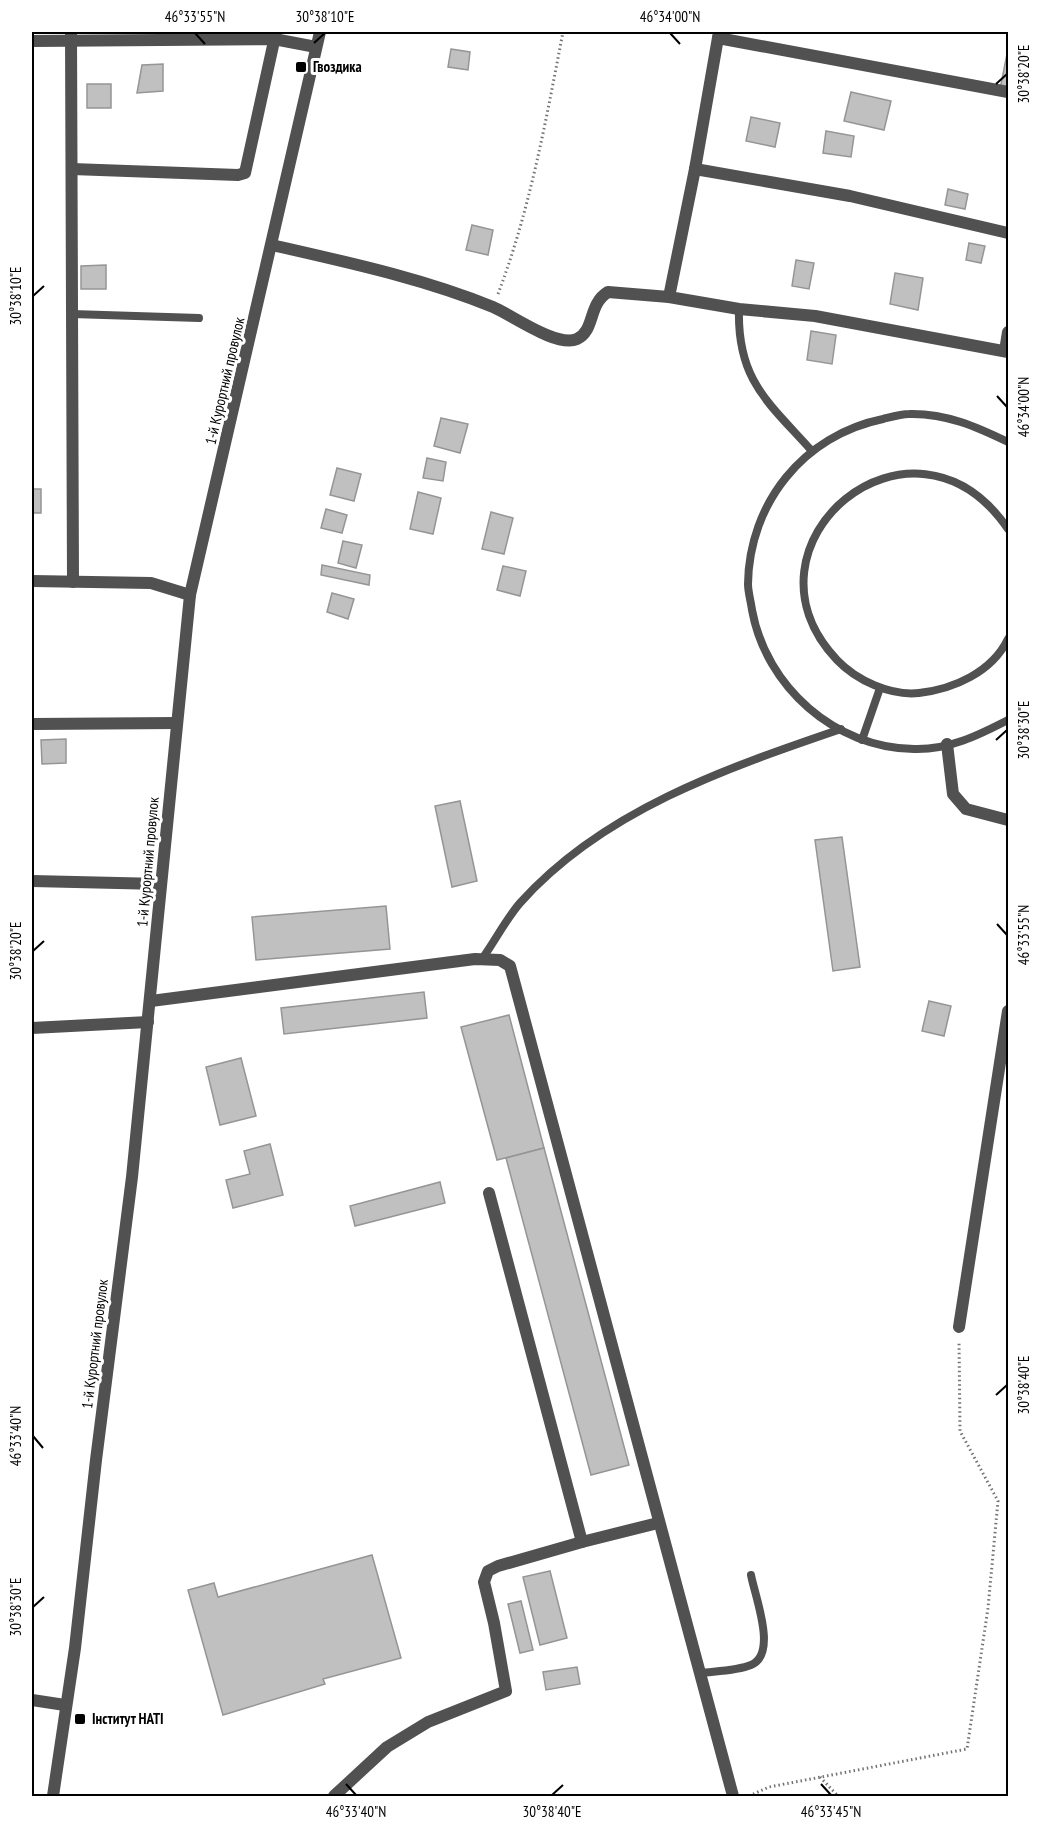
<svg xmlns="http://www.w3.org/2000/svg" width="1040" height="1828" viewBox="0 0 1040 1828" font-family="'PT Sans Narrow',sans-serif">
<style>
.building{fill:#c0c0c0;stroke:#959595;stroke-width:1.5}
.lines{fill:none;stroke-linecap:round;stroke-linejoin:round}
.path{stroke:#737373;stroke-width:3;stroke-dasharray:1.5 3;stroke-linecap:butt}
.service{stroke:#515151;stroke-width:8}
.minor{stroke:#515151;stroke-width:12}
.tertiary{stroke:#515151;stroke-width:12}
.ticks{fill:none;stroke:#000;stroke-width:2}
.poi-dot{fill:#000;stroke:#fff;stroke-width:2}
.labels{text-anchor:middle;stroke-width:6;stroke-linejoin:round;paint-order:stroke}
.poi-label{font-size:15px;font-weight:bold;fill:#000;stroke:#fff;text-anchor:start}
.street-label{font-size:15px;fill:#000;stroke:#fff}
.neatline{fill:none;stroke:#000;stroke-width:2}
.ticks-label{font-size:15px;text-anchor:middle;fill:#000}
</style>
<rect width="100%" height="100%" fill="#fff"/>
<g class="building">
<polygon points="451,49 470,52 468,70 448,67"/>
<polygon points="1007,54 1008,55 1008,91 1000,89"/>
<polygon points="163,64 163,91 137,93 142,65"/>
<rect x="87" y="84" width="24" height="24"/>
<polygon points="851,92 891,101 884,130 844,121"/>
<polygon points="751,117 780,123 775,147 746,141"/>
<polygon points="826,131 854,136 851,157 823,153"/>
<polygon points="948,189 968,194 965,209 945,205"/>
<polygon points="472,225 493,230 488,255 466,250"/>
<polygon points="969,243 985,246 981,263 966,260"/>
<polygon points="796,260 814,263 809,289 792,286"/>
<polygon points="106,265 106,289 81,289 81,266"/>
<polygon points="895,273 923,278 918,310 890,304"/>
<polygon points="811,331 836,335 832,364 807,360"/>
<polygon points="441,418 468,424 460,453 434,446"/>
<polygon points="427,458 446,462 443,481 423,478"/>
<polygon points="337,468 361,474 354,501 330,495"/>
<rect x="32" y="489" width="9" height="24"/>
<polygon points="418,492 441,498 433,534 410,529"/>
<polygon points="326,509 347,515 342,533 321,528"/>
<polygon points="491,512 513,518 504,554 482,549"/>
<polygon points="343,541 362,545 356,568 338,563"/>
<polygon points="322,565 370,575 369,585 321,575"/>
<polygon points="503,566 526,571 520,596 497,590"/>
<polygon points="332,593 354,599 348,619 327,612"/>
<polygon points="66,739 66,763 42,764 41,740"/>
<polygon points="460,801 477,881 452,887 435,806"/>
<polygon points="842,837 860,967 833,971 815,840"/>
<polygon points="386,906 390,949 256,960 252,917"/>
<polygon points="424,992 427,1018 284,1034 281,1008"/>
<polygon points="929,1001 951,1006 944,1036 922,1031"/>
<polygon points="509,1015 544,1148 497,1160 461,1027"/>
<polygon points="241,1058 256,1116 220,1125 206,1067"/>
<polygon points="270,1144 283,1195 233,1208 226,1180 250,1174 244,1151"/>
<polygon points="544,1148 629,1465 591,1475 506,1158"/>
<polygon points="440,1182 445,1203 355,1226 350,1206"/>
<polygon points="372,1555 401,1658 323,1679 325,1684 223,1715 188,1590 214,1583 218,1597"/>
<polygon points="550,1571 567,1638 540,1645 523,1577"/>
<polygon points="521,1601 533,1650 520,1653 508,1604"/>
<polygon points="577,1667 580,1684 546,1690 543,1672"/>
</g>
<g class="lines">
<g class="path">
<path d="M498 294C530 210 546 120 563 32"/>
<polyline points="820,1777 838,1796"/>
<polyline points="749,1796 769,1787 967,1749 988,1608 998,1501 960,1431 959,1341"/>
</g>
<g class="service">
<path d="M739 309C737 380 768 402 811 450"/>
<polyline points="72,314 199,318"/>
<path d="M1008 442C977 427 946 413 909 414 901 414 891 417 883 419 804 435 749 503 748 584 748 592 751 602 752 610 766 687 835 748 914 749 949 750 979 735 1008 720"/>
<path d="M1008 529C912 389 728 545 837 660 856 680 890 696 919 693 954 689 992 672 1008 639"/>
<polyline points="862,740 880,688"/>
<path d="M482 959C495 941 506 919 520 903 603 810 727 768 841 729"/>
<path d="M700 1673C716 1671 736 1671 751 1665 778 1654 755 1597 751 1575"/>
</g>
<g class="minor">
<polyline points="71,32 73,582"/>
<polyline points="719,32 695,169 669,297 739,309 815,316 1008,352"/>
<polyline points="718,38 1008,92"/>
<polyline points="32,41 274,39 316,47"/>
<polyline points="72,169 238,175 245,173 276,32"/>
<polyline points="695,169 850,196 1008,233"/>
<path d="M272 245C346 262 422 278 493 307 512 315 557 348 577 339 595 331 588 304 608 292L669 297"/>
<polyline points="1005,351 1008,332"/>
<polyline points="32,581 151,583 190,595"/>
<polyline points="32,724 177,723"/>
<polyline points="947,744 953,794 966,809 1008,820"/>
<polyline points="32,881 161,884"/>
<polyline points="151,1001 475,959 500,960 510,966 733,1796"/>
<polyline points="32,1028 148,1022"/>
<polyline points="489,1193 582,1542 658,1523"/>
<polyline points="959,1327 1008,1011"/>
<polyline points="334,1796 387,1747 428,1722 506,1691 494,1623 484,1582 488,1571 498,1566 582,1542"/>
</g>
<g class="tertiary">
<polyline points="32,1700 65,1705"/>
<polyline points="53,1796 75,1648 96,1460 132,1177 190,595 320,32"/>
</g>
</g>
<path class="ticks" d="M195 33 205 44M670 33 680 44M314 43 325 33M996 84 1007 74M33 296 44 286M997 396 1007 407M996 740 1007 730M997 924 1007 935M33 951 44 941M996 1395 1007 1385M33 1436 43 1448M33 1607 44 1597M346 1784 356 1795M821 1784 831 1795M552 1795 563 1785"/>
<g class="poi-dot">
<rect x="295" y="61" width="12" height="12" rx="3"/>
<rect x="74" y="1713" width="12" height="12" rx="3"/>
</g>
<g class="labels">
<g class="poi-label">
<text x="313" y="72">Гвоздика</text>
<text x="92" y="1724">Інститут НАТІ</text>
</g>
<g class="street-label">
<text transform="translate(225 381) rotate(-77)" y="5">1-й Курортний провулок</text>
<text transform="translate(148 862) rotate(-85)" y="5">1-й Курортний провулок</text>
<text transform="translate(95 1344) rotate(-83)" y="5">1-й Курортний провулок</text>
</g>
</g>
<rect width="1040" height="1828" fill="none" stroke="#ffffff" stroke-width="66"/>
<rect x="33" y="33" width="974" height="1762" class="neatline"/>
<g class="ticks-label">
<text x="195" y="22">46°33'55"N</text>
<text x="325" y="22">30°38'10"E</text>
<text x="670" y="22">46°34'00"N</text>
<text transform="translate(1024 74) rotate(-90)" y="5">30°38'20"E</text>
<text transform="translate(16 296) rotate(-90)" y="5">30°38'10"E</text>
<text transform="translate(1024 407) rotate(-90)" y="5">46°34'00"N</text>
<text transform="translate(1024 730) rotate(-90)" y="5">30°38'30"E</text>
<text transform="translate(1024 935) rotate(-90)" y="5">46°33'55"N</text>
<text transform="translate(16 951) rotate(-90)" y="5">30°38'20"E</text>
<text transform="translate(1024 1385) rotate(-90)" y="5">30°38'40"E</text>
<text transform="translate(16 1436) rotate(-90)" y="5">46°33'40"N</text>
<text transform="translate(16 1607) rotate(-90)" y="5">30°38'30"E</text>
<text x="356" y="1817">46°33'40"N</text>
<text x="552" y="1817">30°38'40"E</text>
<text x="831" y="1817">46°33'45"N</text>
</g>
</svg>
